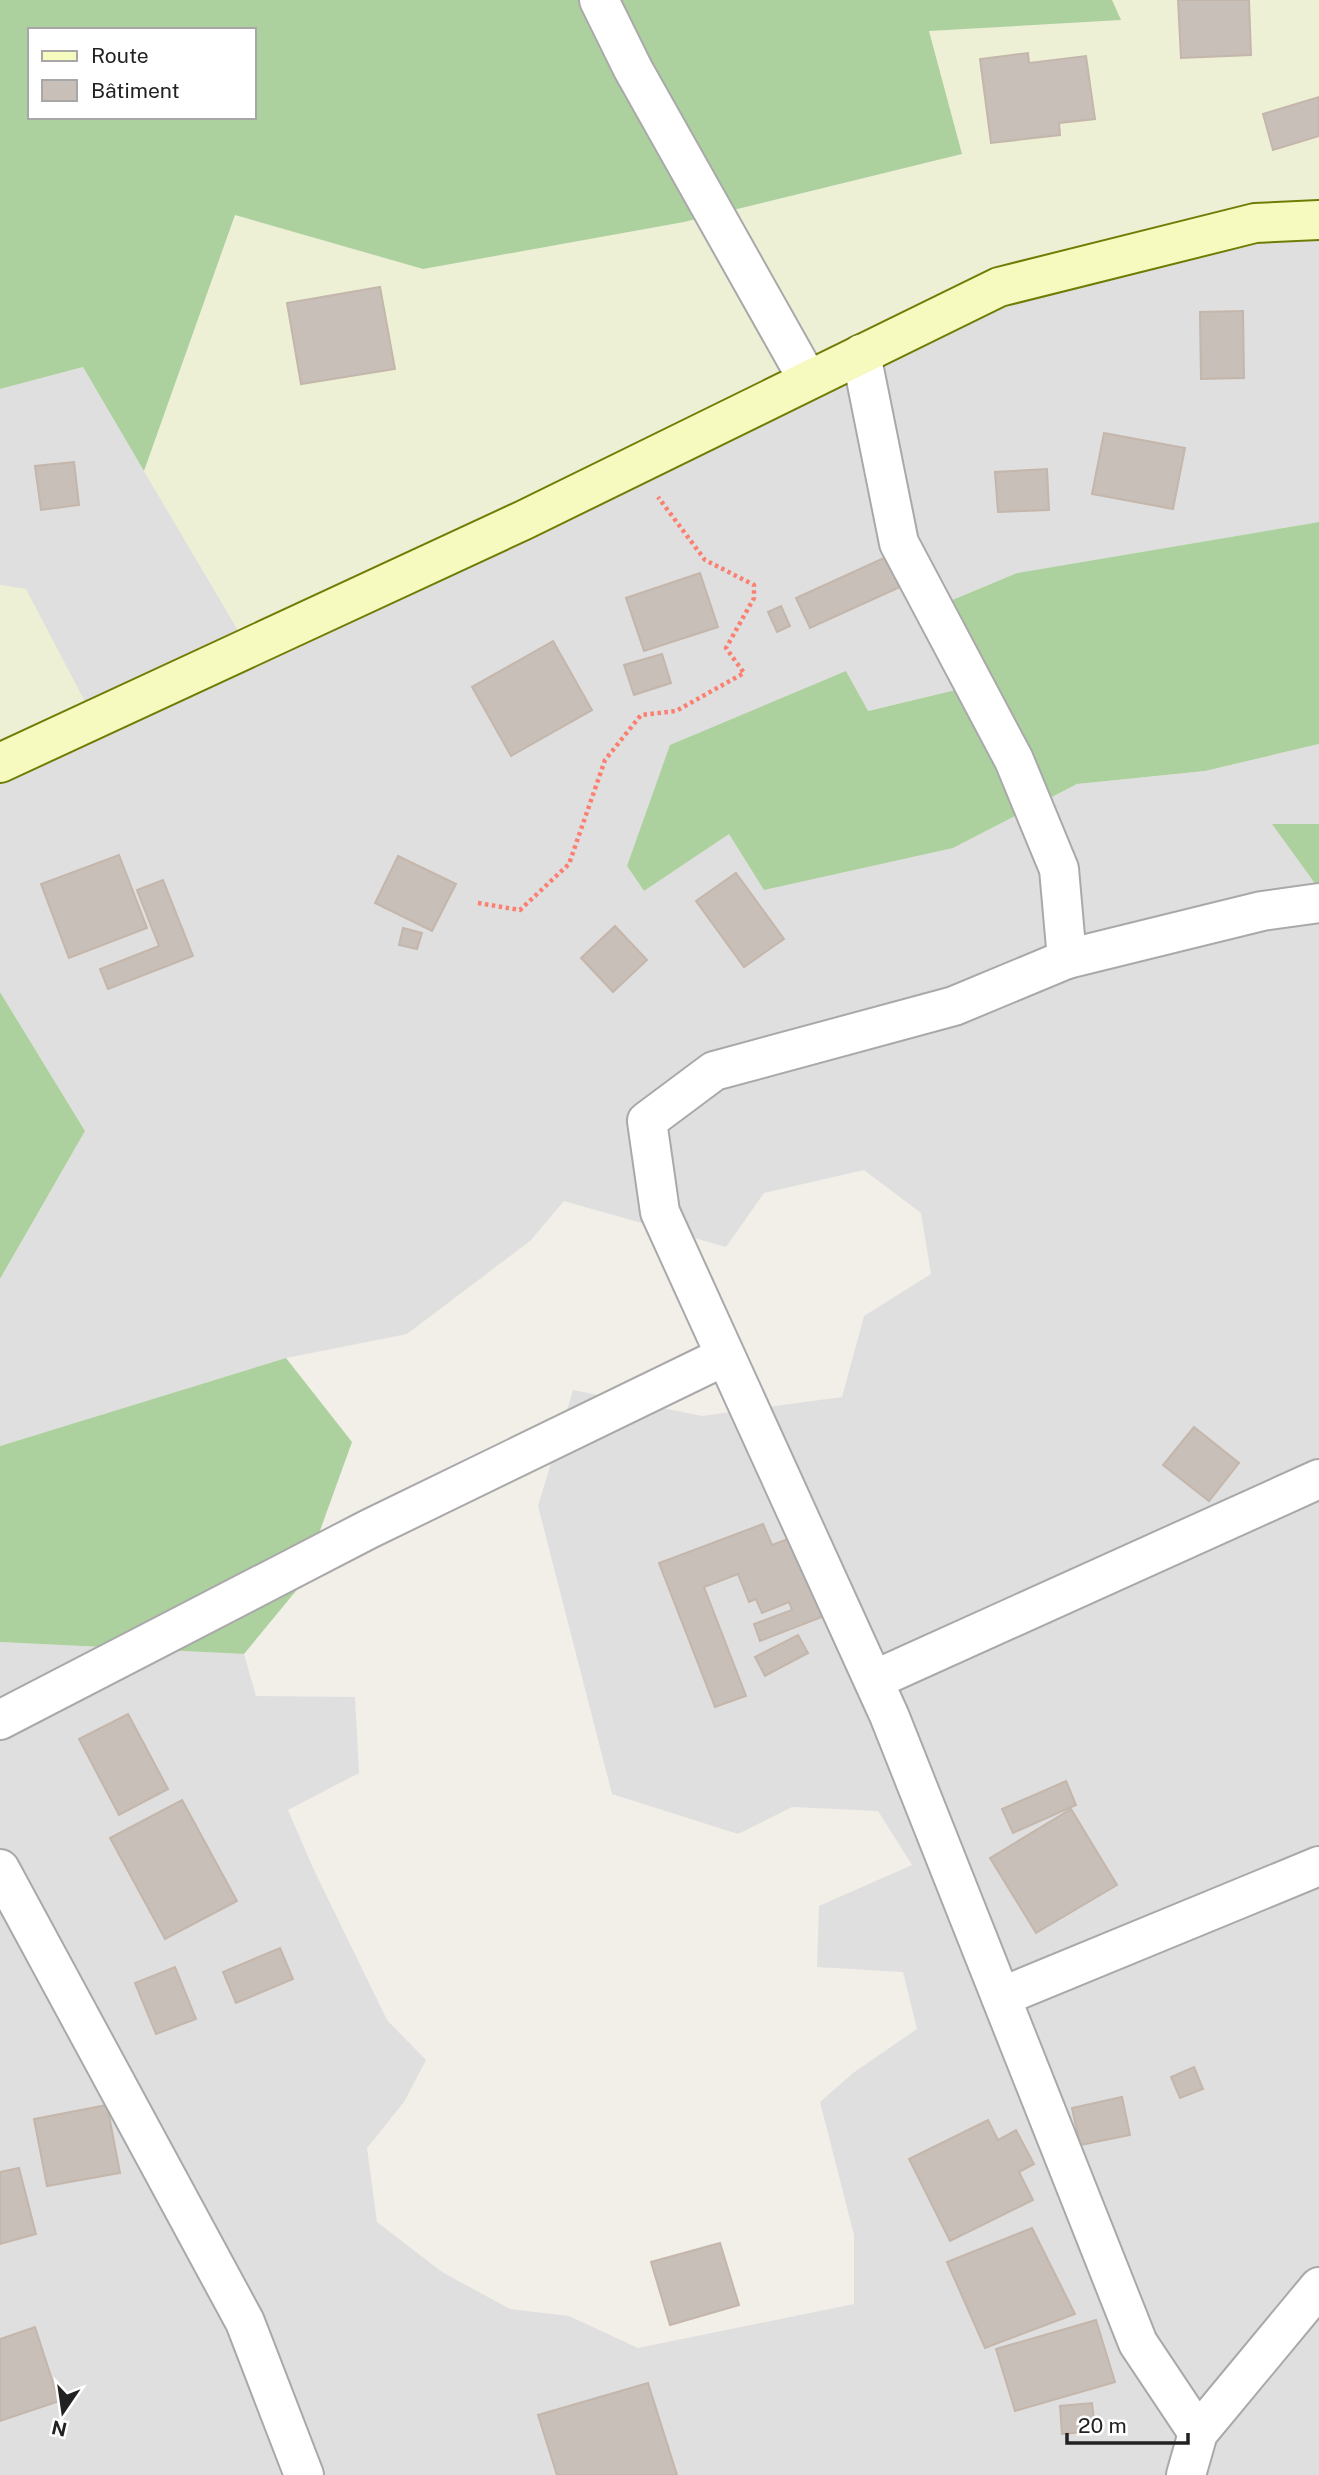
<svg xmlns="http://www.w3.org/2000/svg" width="1319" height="2475" viewBox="0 0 1319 2475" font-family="'Public Sans',sans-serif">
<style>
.residential{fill:#e0dfdf}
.farmland{fill:#eef0d5}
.forest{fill:#add19e;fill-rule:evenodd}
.building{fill:#c7bfb8;stroke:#c4b6ab;stroke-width:2}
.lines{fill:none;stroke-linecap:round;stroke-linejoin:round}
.street-casing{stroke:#a9a9a9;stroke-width:42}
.secondary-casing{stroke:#707d05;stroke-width:42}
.path{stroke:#fa8072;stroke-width:4.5;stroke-dasharray:3.5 3.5;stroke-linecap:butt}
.street{stroke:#fff;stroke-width:38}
.secondary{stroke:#f7fabf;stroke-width:38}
</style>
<rect width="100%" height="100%" fill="#f2efe9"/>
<polygon class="residential" points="1319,220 1319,522 1017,573 945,603 968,687 867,711 846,671 627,866 644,891 729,833 953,848 1077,784 1205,771 1319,744 1319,824 1273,824 1319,889 1319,2475 0,2475 0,1642 244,1654 256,1696 355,1697 359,1773 288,1810 313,1868 387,2020 426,2060 404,2102 367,2148 377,2222 442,2272 510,2309 569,2316 638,2348 854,2304 854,2235 820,2102 853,2073 917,2029 903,1972 817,1967 819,1906 912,1865 878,1811 792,1807 738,1834 612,1794 538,1506 573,1390 702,1416 842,1397 864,1316 931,1274 921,1213 864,1170 764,1193 726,1247 564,1201 530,1241 407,1334 286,1358 0,1446 0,1279 85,1131 0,992 0,763 26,590 0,585 0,389 83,367 248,647 999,287"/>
<g class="farmland">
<polygon points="1112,0 1319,0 1319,220 999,287 248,647 144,471 235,215 423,269 684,222 962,154 928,31 1120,20"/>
<polygon points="0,585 26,589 94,719 0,763"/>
</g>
<g class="forest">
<path d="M0 0H1112L1121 20 929 31 962 154 684 222 423 269 235 215 144 471 83 367 0 389ZM30 30H254V117H30Z"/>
<polygon points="1319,522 1319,744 1205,771 1077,784 953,848 764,890 729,834 644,891 627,866 670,745 846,671 868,711 968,687 945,603 1017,573"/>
<polygon points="1272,824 1319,824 1319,889"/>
<polygon points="0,992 85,1131 0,1279"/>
<polygon points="286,1358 352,1442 300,1586 244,1654 0,1642 0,1446"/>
</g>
<g class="building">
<polygon points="1178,0 1249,0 1251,55 1181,58"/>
<polygon points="1028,53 1029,63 1086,56 1095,119 1059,123 1060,135 991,143 980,59"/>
<polygon points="1319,97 1319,136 1273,150 1263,114"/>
<polygon points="380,287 395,369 301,384 287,303"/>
<polygon points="1243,311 1244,378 1201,379 1200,312"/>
<polygon points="1104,433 1185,448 1173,509 1092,494"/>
<polygon points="74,462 79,505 41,510 35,466"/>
<polygon points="1047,469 1049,510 998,512 995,472"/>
<polygon points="886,557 900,587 810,628 796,598"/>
<polygon points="700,573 718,627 644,651 626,598"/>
<polygon points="781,606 790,626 777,632 768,612"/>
<polygon points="553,641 592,710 511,756 472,687"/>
<polygon points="662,654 671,683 634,695 624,665"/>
<polygon points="119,855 147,928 69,958 41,884"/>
<polygon points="398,856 456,884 432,931 375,903"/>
<polygon points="736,873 784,939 744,967 696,901"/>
<polygon points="163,880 193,956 108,989 100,969 159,946 137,890"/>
<polygon points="615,926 647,960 613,992 581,958"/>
<polygon points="403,928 422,933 417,949 399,945"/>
<polygon points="1194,1427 1239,1463 1209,1501 1163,1465"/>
<polygon points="763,1524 772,1545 796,1536 827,1615 760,1641 754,1624 792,1610 789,1602 762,1613 756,1599 749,1602 738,1574 704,1587 746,1696 715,1707 659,1563"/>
<polygon points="798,1635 808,1653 765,1676 755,1657"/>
<polygon points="128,1714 168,1789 119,1815 79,1739"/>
<polygon points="1066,1781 1076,1805 1013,1833 1002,1809"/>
<polygon points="182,1800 237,1901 165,1939 110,1838"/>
<polygon points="1071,1809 1117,1885 1036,1933 990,1858"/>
<polygon points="280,1948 293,1979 236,2003 223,1972"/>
<polygon points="175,1967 196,2019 156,2034 135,1983"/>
<polygon points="1194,2067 1203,2089 1180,2098 1171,2077"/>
<polygon points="1122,2097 1130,2135 1080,2145 1072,2108"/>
<polygon points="107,2105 120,2173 47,2186 34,2119"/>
<polygon points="988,2120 998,2140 1016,2130 1034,2164 1019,2172 1033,2200 950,2241 909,2159"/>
<polygon points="19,2168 36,2234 0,2244 0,2172"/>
<polygon points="1032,2228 1075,2314 985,2348 947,2262"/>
<polygon points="720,2243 739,2305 670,2325 651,2262"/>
<polygon points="1096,2320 1115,2382 1015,2411 996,2349"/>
<polygon points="35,2327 59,2401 0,2421 0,2339"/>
<polygon points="648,2383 677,2475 557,2475 538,2415"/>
<polygon points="1092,2403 1095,2431 1062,2434 1060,2406"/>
</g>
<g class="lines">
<g class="street-casing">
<g id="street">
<polyline points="599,0 633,69 808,380"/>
<polyline points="861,354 899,543 1014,760 1059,869 1067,959 954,1006 714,1071 647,1121 660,1212 889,1715 1138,2343 1198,2433"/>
<polyline points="1067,959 1262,911 1319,903"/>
<polyline points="874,1680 1319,1479"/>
<polyline points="0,1720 369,1529 725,1356"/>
<polyline points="0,1869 245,2322 304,2475"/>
<polyline points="1001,1997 1319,1866"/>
<polyline points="1186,2475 1198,2433 1319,2287"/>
</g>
</g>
<g class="secondary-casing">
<polyline id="secondary" points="0,763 524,520 999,287 1255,223 1319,220"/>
</g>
<polyline class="path" points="478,903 520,910 569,864 605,760 641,715 676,711 744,673 726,648 754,598 754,585 705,560 658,497"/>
<use href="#street" class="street"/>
<use href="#secondary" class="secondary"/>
</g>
<rect x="28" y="28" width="228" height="91" fill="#ffffff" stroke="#a7a7a7" stroke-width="2"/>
<rect x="42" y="51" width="35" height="10" fill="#f7fabf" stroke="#a7a7a7" stroke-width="2"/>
<text x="91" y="63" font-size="21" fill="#222222">Route</text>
<rect x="42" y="80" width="35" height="21" fill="#c7bfb8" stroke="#a7a7a7" stroke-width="2"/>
<text x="91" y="98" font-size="21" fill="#222222">Bâtiment</text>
<g transform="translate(63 2412) rotate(193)" stroke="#ffffff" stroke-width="5" paint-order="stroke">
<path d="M0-5L12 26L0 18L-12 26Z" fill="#222222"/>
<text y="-10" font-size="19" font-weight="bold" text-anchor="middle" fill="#222222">N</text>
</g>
<path d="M1067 2433v10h121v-10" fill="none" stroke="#222222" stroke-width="3.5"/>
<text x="1078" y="2433" font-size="21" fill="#222222" stroke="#ffffff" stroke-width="5" paint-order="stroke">20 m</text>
</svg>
